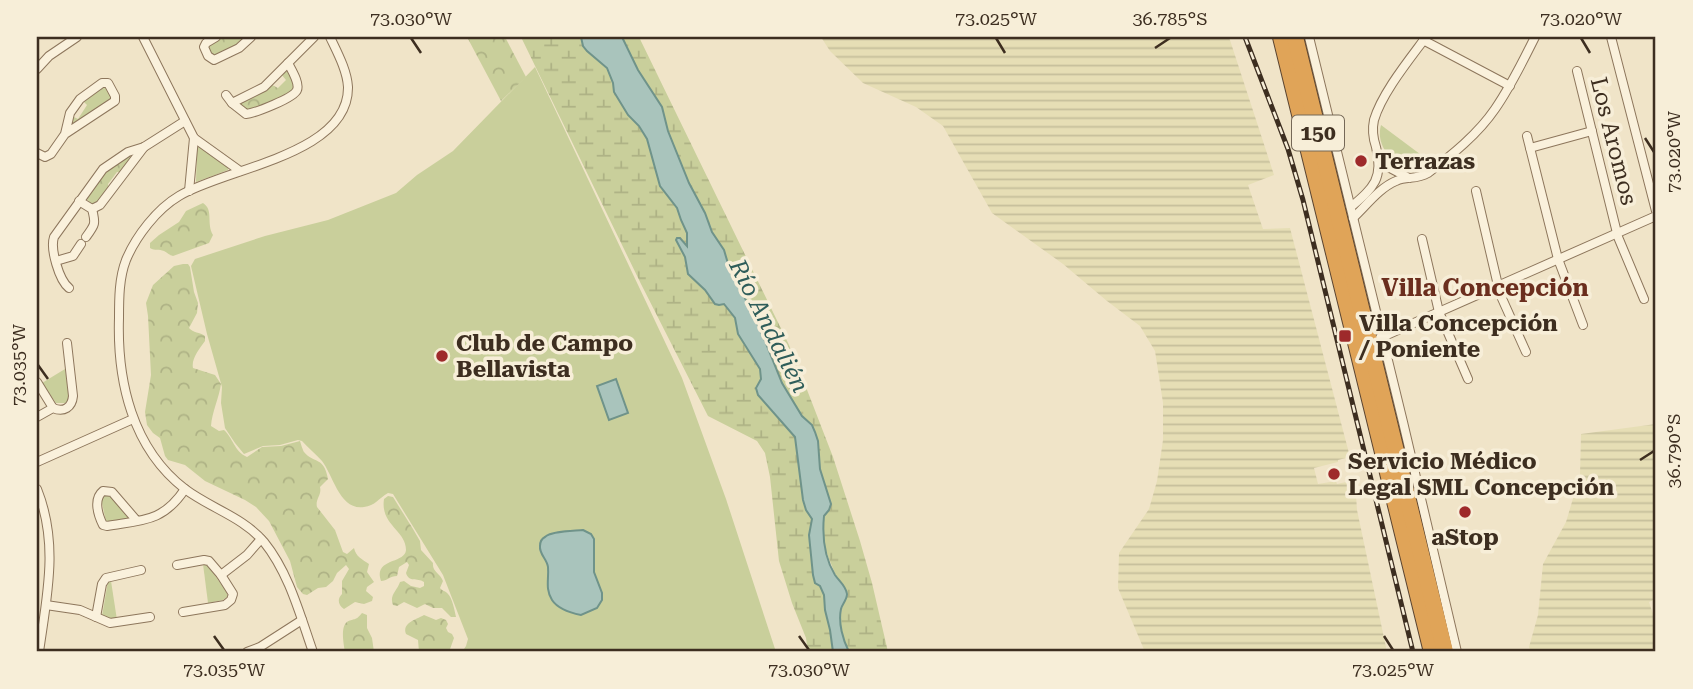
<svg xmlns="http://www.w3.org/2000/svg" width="1693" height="689" viewBox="0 0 1693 689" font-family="'Roboto Serif',serif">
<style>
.farmland{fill:url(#farmland-rules)}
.grass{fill:#c9cf9b}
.forest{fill:url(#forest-crowns)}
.wetland{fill:url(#wetland-marsh)}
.water{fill:#a9c4bc;stroke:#6f938a;stroke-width:2}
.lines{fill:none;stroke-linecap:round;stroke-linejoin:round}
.street-casing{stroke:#8d765c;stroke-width:10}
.highway-casing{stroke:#5b4430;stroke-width:18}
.street{stroke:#faf1dc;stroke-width:8}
.highway{stroke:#e0a458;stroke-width:16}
.rail-casing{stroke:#3d2e20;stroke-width:5}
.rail{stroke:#f7eed8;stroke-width:2.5;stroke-dasharray:8;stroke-linecap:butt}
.ticks{fill:none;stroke:#3d2e20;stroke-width:2.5}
.poi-dot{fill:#9e2a2b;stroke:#f7eed8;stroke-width:2.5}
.labels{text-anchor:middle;stroke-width:7;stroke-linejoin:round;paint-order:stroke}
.shield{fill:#f7eed8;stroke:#756857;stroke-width:2}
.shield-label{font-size:21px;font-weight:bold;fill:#3d2e20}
.street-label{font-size:23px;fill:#3d2e20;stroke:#f7eed8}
.poi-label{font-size:23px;font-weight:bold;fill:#3d2e20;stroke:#f7eed8;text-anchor:start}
.neighbourhood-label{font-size:24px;font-weight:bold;fill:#6b2e1e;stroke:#f7eed8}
.water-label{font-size:24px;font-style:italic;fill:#2f5d5a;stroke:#f7eed8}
.neatline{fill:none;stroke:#3d2e20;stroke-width:2.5}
.ticks-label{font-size:18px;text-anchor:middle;fill:#3d2e20}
</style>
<defs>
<pattern id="farmland-rules" width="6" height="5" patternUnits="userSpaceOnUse" patternTransform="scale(1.75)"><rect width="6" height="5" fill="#e6deb5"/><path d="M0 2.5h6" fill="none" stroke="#c6bf9b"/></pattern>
<pattern id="forest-crowns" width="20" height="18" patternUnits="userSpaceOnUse" patternTransform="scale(1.75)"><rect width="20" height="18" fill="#c9cf9b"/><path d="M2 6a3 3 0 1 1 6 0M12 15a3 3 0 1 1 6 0" fill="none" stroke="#aeb285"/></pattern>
<pattern id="wetland-marsh" width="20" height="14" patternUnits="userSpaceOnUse" patternTransform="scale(1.75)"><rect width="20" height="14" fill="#c9cf9b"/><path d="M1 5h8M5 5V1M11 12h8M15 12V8" fill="none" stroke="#aeb285"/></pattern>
</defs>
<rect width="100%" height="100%" fill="#f0e4c8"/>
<g class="farmland">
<polygon points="821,37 1229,37 1274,175 1248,185 1263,229 1290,228 1350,457 1338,460 1338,462 1314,468 1318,484 1336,481 1337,484 1355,480 1357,510 1387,652 1145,652 1118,588 1119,553 1149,509 1157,481 1163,440 1163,403 1155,351 1140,326 1107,301 1063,264 992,213 943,126 916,107 863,83 830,51"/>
<polygon points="1656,424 1656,599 1649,602 1656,623 1656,651 1531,652 1529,647 1538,615 1543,564 1566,522 1580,475 1581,434"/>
</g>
<g class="grass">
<path d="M535 67 682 378 726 499 776 652H462L466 646 468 639 443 575 393 494 388 493C379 498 375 506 364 507 340 511 333 475 322 461 316 454 308 448 302 441L298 440 280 445 263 446 244 454 235 443 225 428 221 403 222 387 207 334 191 266 195 259 265 236 328 220 396 193 417 175 453 151Z"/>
<path d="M1381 125 1432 163C1428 166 1423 171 1418 172 1412 173 1407 171 1402 167 1388 158 1376 143 1381 125Z"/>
<polygon points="198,146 201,147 228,167 228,170 196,182 197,149"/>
<polygon points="65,369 70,401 65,403 56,403 42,383"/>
<polygon points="109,494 129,516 127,519 106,522 101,498 103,495"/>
<polygon points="203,564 207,564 226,591 228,596 223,600 208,603"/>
<polygon points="108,581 111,581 117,620 110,620 102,616"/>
</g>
<g class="forest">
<polygon points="221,37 244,37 244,38 237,47 213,58 207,48 208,45"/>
<polygon points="467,37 505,37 526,77 501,101"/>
<polygon points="286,69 288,70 295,86 293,92 249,112 240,105 241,102 272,85 278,88 286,80 281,74"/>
<polygon points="104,84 113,99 71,126 72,116 78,119 87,105 83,101"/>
<polygon points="135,153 122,172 117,172 108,184 109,190 97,205 93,206 86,198 107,168"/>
<path d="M203 203C214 210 206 223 213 235L209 243 173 256C169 255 168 253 164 251 159 249 155 251 150 248V243L159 235 179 222 186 211Z"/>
<path d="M183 264H188L190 267 194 292 198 303 197 313 189 328C193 333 200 332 205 336V341C200 348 191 359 193 368L215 375 221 384C219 398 212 412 211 426L219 431 224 430C233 438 234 451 247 457L262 447 281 446 300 441C300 441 303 451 304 452 314 464 324 456 328 479L320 487C322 495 315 499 317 507L335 530 343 552 347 554 354 548C356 557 362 559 369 564L367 572 374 582 367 587 366 591 373 597 372 601 364 604 355 602 344 609C338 605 337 599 342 594V581L349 569 346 565 337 573 333 581 326 587 318 588 307 595 303 594 297 587 290 561 269 521 256 507 245 500 205 481 185 465 168 460 165 456 160 438 153 433 147 425 145 412 151 375 148 316 146 303 153 285 174 266Z"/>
<path d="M388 496 393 497 413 529 420 541 421 550 433 563C432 572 440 573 443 581L440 588C442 591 446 591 448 594 452 597 455 612 456 617H451L442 608H433L425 604 417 608 404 602 397 606 393 605C389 595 397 591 400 582L404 581 411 586 420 588 424 586V582C417 577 409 583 406 573L409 565 407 562 399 567 397 576C390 576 387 581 381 581 373 558 405 564 406 550 406 530 380 525 384 499Z"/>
<path d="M362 613 367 615V628L372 638 374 652H345C344 645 340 627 347 622 353 618 355 622 362 613Z"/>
<path d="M424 615 436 620 441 618 446 620 448 624 446 628 448 632 452 634 454 638 449 652H419L418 640 406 634C402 623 415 620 424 615Z"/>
</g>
<g class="wetland">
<polygon points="521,37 581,37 583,46 587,51 607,68 613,83 614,92 628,115 639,127 647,139 660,186 677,208 681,220 687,233 687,247 680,238 676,240 685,257 688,274 709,295 722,304 724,304 735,318 738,334 760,369 761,379 756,388 758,395 795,437 803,500 806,510 812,519 809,535 812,562 824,595 825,610 830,630 833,652 808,652 806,638 792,603 779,561 770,477 765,453 757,441 708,416 641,284"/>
<path d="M622 37H639L789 345 804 382 833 457 860 541 872 583 888 652H849C842 639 837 617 844 603 842 596 841 588 838 581 828 554 813 532 831 504L820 469 818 441 812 425 802 416 782 383 763 336 735 277 729 267 724 250 712 232 705 213 689 183 668 131 662 107 638 70Z"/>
</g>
<g class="water">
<path d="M581 37H622L638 70 662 107 668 131 689 183 705 213 712 232 724 250 729 267 735 277 763 336 782 383 802 416 812 425 815 432 818 441 820 469 831 504 829 510 824 516C822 537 824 557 835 575 839 581 846 586 847 594 847 600 842 604 841 609 838 623 843 640 849 652H833L830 630 825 610 824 595 820 586 815 583 813 575 809 535 812 519 806 510 803 500 795 437 758 395 756 388 761 379 760 369 738 334 735 318 724 304 719 305 715 304 705 290 688 274 685 257 676 240 677 238H680L687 246V233L681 220 677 208 660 186 647 139 639 126 628 115 614 92 613 83 607 68 587 51 583 46Z"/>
<polygon points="616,379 628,413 609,420 597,386"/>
<path d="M583 530 591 534 594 539V572L602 593V600L597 608 581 615C571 613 558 609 552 600 545 589 549 579 548 567 547 559 539 554 540 546 540 542 541 539 545 537 551 531 573 531 583 530Z"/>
</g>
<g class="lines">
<g class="street-casing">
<g id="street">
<polyline points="143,37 194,138 240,171"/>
<polyline points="216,37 206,43 204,47 208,56 214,60 239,48 251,37"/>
<polyline points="1309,37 1403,422 1457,652"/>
<polyline points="1611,37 1656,211"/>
<polyline points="1423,40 1510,86"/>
<polyline points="37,69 49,56 77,37"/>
<polyline points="1577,71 1618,237 1644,299"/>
<path d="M226 95 232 103 246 114C255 113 294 98 297 90 300 83 291 69 288 63"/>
<polyline points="232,103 264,87 314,37"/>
<polyline points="1527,136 1558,259 1583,325"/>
<polyline points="1530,148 1592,131"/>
<polyline points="37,153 45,157 51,154 65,134 70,113 80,99 102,83 108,83 115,96 115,101 65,134"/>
<polyline points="1378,156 1390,168 1409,178"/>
<polyline points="189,191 194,138"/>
<polyline points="1476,191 1500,294 1526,352"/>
<path d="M79 201 92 209C96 224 95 225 86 237"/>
<path d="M1351 207C1373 188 1384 179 1376 147 1373 138 1372 129 1374 120 1382 93 1409 60 1426 37"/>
<polyline points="92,209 100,205 144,147"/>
<path d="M1353 218C1366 206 1379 188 1396 181 1407 176 1416 180 1428 173 1452 155 1478 134 1495 109 1511 86 1523 61 1535 37"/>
<polyline points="1422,239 1439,312 1468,379"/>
<polyline points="56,261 73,256 81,244"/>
<path d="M69 288C59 280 50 249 54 237L103 169 128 152 144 147 185 121"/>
<polyline points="1380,338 1656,216"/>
<polyline points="37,382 53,408"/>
<path d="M37 417 53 408C64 413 72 407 73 396L67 343"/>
<polyline points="37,462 133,419"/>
<path d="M37 489C59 544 47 595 39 652"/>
<path d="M137 521 112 492 103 491C93 499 98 515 103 525L107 526C143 520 163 522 185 489"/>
<polyline points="177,565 204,560 209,561 221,575 233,594 231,600 225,605 183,612"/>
<polyline points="221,575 247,555 261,539"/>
<polyline points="46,605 80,610 110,623 150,617"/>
<polyline points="96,617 102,584 106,578 141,570"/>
<polyline points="247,652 260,647 302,620"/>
<path d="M313 652C300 615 289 573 264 542 243 517 210 508 185 489 132 448 117 381 119 318 119 299 119 278 126 260 136 236 157 209 179 196 225 168 349 155 348 87 347 70 337 52 330 37"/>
</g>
</g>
<g class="highway-casing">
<g id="highway">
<polyline points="1281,37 1432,652"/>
<polyline points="1295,37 1445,652"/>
</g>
</g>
<use href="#street" class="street"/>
<use href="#highway" class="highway"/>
<g class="rail-casing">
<polyline id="rail" points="1245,37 1288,149 1303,200 1413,652"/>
</g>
<use href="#rail" class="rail"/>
</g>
<path class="ticks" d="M411 38 421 53M996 38 1005 53M1581 38 1590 53M1155 48 1170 38M1645 138 1654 152M38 365 48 379M1640 460 1654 451M214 636 224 650M799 636 809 650M1384 636 1393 650"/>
<g class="poi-dot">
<circle cx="1361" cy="161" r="7"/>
<rect x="1338" y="329" width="14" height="14" rx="3.5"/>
<circle cx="442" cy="356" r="7"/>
<circle cx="1334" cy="474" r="7"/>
<circle cx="1465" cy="512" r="7"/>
</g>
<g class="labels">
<rect class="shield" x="1292" y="115.5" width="52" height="35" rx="5"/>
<g class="shield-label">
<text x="1318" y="140">150</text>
</g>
<g class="street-label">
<text transform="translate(1614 141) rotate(76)" y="8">Los Aromos</text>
</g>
<g class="poi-label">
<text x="1375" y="169">Terrazas</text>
<text x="1359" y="331">Villa Concepción<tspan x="1359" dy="26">/ Poniente</tspan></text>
<text x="456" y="351">Club de Campo<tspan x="456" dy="26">Bellavista</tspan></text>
<text x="1348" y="469">Servicio Médico<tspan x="1348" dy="26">Legal SML Concepción</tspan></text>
<text x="1465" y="545" text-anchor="middle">aStop</text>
</g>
<g class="neighbourhood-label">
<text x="1485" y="296">Villa Concepción</text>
</g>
<g class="water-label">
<text transform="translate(769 326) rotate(63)" y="8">Río Andalién</text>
</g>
</g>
<rect width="1693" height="689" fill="none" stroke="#f7eed8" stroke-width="77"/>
<rect x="38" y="38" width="1616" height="612" class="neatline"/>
<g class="ticks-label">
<text x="411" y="25">73.030°W</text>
<text x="996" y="25">73.025°W</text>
<text x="1170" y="25">36.785°S</text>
<text x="1581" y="25">73.020°W</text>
<text transform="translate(1674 152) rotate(-90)" y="6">73.020°W</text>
<text transform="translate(19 365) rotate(-90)" y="6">73.035°W</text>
<text transform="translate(1674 451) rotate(-90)" y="6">36.790°S</text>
<text x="224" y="676">73.035°W</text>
<text x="809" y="676">73.030°W</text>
<text x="1393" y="676">73.025°W</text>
</g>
</svg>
